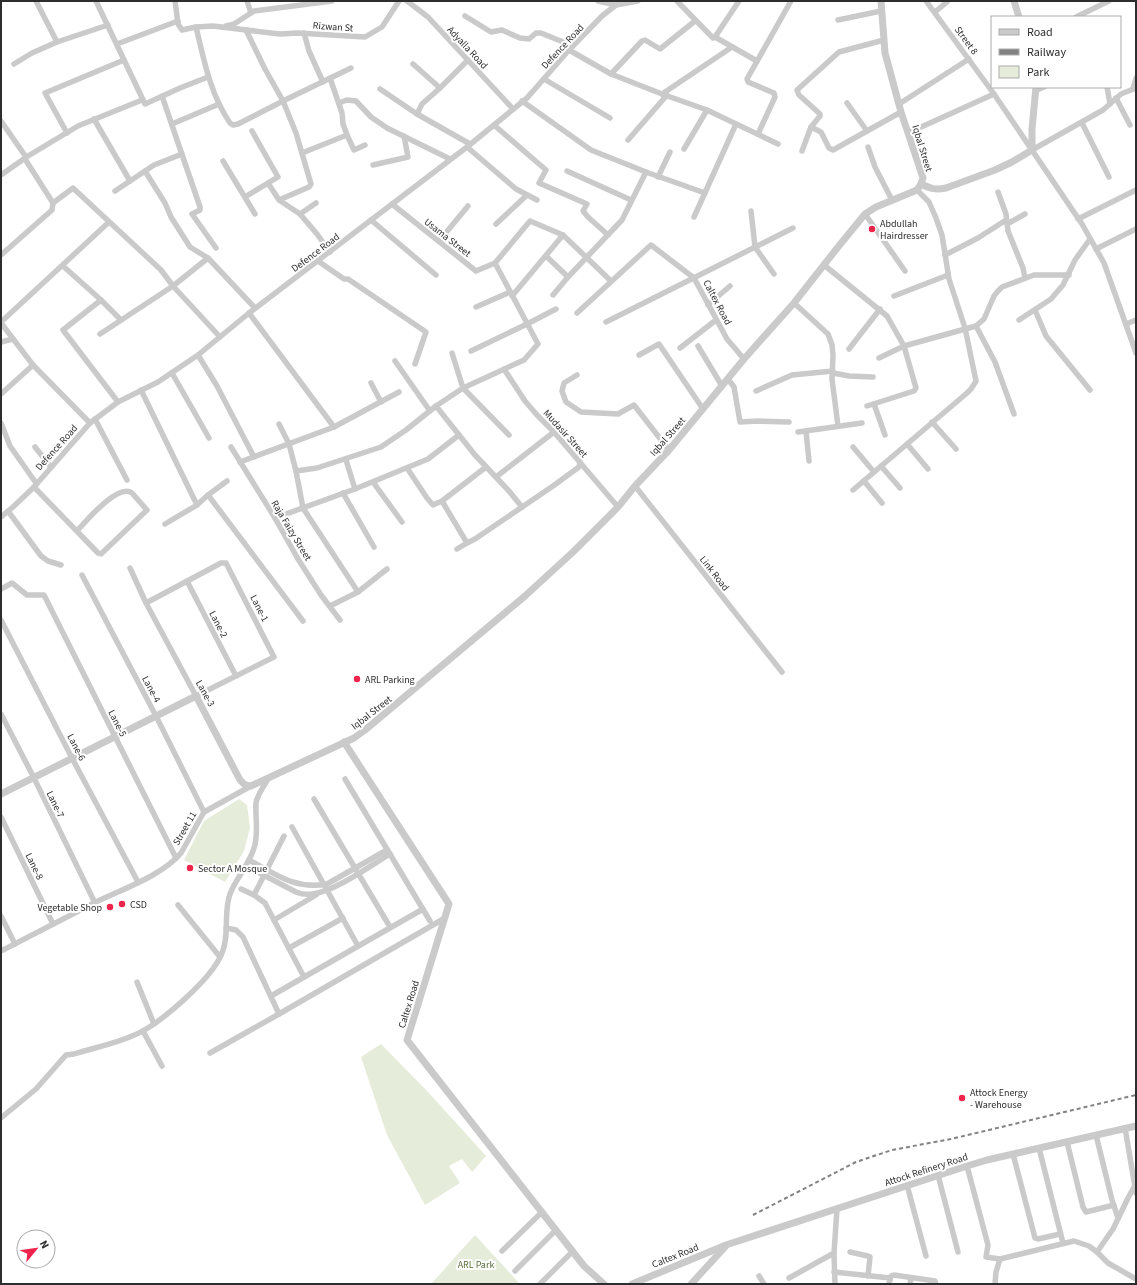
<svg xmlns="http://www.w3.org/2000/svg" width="1137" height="1285" viewBox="0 0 1137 1285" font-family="'Source Sans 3',sans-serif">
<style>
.green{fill:#e5ecd9}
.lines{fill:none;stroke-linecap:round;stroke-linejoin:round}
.minor{stroke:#cacaca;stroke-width:5.5}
.tertiary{stroke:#cacaca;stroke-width:7}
.rail{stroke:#828282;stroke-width:2;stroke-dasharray:4 3;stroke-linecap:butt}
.poi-dot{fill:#ef244c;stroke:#fff;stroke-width:1.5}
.labels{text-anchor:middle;stroke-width:4;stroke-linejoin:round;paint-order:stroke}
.street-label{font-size:10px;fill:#2d2d2d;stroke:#fff}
.poi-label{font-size:10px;fill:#2d2d2d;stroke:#fff;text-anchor:start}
.park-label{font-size:10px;fill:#566b38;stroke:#fff}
</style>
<rect width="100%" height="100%" fill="#fff"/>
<g class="green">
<polygon points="239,799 247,805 250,828 244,851 225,882 184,860 204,821"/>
<polygon points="381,1044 429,1093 486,1156 472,1172 462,1159 449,1166 460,1183 425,1205 387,1135 361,1057"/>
<polygon points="475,1235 520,1284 431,1284"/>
</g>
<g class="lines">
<g class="minor">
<polyline points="36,1 57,42"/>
<polyline points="96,1 145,104 180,88 208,77"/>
<polyline points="175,1 178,24 182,30 196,27 213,26 280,34 297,33 365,37 382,27 399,1"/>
<polyline points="247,1 251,13"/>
<polyline points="407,1 428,17 513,109"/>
<polyline points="598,1 616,5"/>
<polyline points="677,1 713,38 715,37 739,1"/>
<polyline points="926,1 994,94 1082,224 1104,263 1136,353"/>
<polyline points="935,12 947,2"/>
<polyline points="465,16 491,32 502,30 520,38 529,39 536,33 541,33 573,46"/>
<polyline points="1076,17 1109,1"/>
<polyline points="838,20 881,11"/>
<polyline points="226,26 234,24 254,11 332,1"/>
<path d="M196 27C204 60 210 94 230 123L233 125 238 124 283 101 351 68"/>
<polyline points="246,30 265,69 283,101 296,133 311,184 309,187 279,200"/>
<polyline points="304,33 309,51 323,82"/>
<polyline points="715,37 757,61"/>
<polyline points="117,44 178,21"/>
<polyline points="569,50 611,74 662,94 707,110 778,144"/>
<polyline points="14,64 32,53 57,42 108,25"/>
<polyline points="413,64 440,88 468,60"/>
<polyline points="611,74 642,41 645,40 660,49 695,21"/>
<polyline points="330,78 342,113 343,124 347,135 354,150 365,145"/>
<polyline points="544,79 610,118"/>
<polyline points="1107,87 1110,104"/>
<polyline points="380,89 417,114 422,104 440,88"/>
<polyline points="1133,89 1136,78"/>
<polyline points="1037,90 1044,87"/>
<polyline points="662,94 732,47"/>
<polyline points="162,96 200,207 200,210 192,214 216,248"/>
<polyline points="1116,98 1130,125"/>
<polyline points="522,101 591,150 646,172 705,193"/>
<polyline points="339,103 347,100 356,101 371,117 387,128 450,159"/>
<polyline points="847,103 867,131"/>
<polyline points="899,104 969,59"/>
<polyline points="417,114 470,144"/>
<polyline points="94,119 130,181 115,191"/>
<polyline points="1,121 26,157"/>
<polyline points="1082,123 1109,177"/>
<polyline points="172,124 219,104"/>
<polyline points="494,125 546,170 539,183 587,204 583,211 588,217 608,235"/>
<polyline points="811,127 820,116 820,114 799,95 797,90 839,52 884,40"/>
<polyline points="67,133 45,93 124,60"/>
<polyline points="908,133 994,94"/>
<polyline points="758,134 775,97 774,93 748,82 747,79 791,1"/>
<polyline points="628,140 667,95"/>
<polyline points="467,147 516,189 537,200"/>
<polyline points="868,147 875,167 892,200"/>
<polyline points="684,149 707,110"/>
<polyline points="1032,150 1103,110 1121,94 1136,88"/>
<polyline points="802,151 811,127 821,132 829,148 833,150 901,112"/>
<polyline points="302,153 347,135"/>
<polyline points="223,161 255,214"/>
<polyline points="373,165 408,157 404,136"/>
<polyline points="145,171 165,203 171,217 190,247 208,258 255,308"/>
<polyline points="567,171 631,200"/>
<polyline points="1,175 28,156 78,126 142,100"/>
<polyline points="658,177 670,152"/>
<polyline points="130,181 154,165 182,154"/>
<polyline points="268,183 279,200 300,214 317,234 330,252"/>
<polyline points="998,192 1006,214 1008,231 1023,268 1025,278"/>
<polyline points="245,197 278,177 252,131"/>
<polyline points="53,203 73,188 161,270 173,286 220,337"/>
<polyline points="392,204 476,271 495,263 530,221 563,235 611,281"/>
<polyline points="751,211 755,247 774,274"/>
<polyline points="300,214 316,203"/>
<polyline points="865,214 905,271"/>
<polyline points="694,217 736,124"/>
<polyline points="1078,219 1136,190"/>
<polyline points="371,220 436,275"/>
<polyline points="496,224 527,195"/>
<polyline points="1007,224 1025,214"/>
<polyline points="439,241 468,206"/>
<polyline points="1096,249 1136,229"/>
<polyline points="1,255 52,210 53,203 25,159"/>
<polyline points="945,255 978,238 1006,220"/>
<polyline points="546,256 568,277"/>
<polyline points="318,261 344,279 348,279 426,332 415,364"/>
<polyline points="824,265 887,316 904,346 916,388 914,391 867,406"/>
<polyline points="63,266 101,300 120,319"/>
<polyline points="553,295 568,277 622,220 646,172"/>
<polyline points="512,296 563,235"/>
<polyline points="894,296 948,275"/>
<polyline points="101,300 63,330 118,402"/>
<polyline points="794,303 828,334 832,345 833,355 832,379 838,426"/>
<polyline points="708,305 730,286"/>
<polyline points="476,307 510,292"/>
<polyline points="1035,310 1046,336 1090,390"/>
<polyline points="249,313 334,427"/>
<polyline points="577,313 651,245 694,278 727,339 744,359"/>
<polyline points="1019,320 1051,299 1063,285 1075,260 1090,239"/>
<polyline points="1,322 109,222"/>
<polyline points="606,322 793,228"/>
<polyline points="1,323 33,365 90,423"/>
<polyline points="1126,324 1136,320"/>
<polyline points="976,326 995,362 1014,414"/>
<polyline points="100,334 173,286 208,258"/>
<polyline points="1,342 13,339"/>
<polyline points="698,346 722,386"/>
<polyline points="680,348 716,320"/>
<polyline points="849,349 880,309"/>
<polyline points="471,351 527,324 556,309"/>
<polyline points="452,353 463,388 509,435"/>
<polyline points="198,355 217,386 254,457"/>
<polyline points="639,355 659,344 703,409"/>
<polyline points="879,358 904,346 976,326 984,319 994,296 998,291 1002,287 1034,275 1069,275"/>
<polyline points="395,361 430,411"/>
<polyline points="504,369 525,401 537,415 554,432 618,507"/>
<polyline points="172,373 209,438"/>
<polyline points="833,373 849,376 873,377"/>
<polyline points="577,375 564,383 562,391 566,402 581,412 618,414 634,405 669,450"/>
<polyline points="728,379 734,387 740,422 758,421 789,422"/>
<polyline points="371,383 381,402"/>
<polyline points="141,390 197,505 165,524"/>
<polyline points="756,391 792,375 833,371"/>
<polyline points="1,394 33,365"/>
<polyline points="874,404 885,435"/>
<polyline points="436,406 475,455 509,491 522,507"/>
<polyline points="95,419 127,480"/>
<polyline points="932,422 956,449"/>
<polyline points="1,423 10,446 36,483"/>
<polyline points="279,424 289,444 296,471 303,508 358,592"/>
<polyline points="806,431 809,461"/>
<polyline points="798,432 862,423"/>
<polyline points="907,444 928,469"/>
<polyline points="35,447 51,467"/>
<polyline points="231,447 275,518 298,559 321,595 340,620"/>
<polyline points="853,447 874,472"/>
<polyline points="346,460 355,489"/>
<polyline points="240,462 334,427 399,392"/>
<polyline points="881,466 900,488"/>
<polyline points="407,468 427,498 433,505 442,501 486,467"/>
<polyline points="296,471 317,468 381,447 406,430 436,406 463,388 524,360 538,344 495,263"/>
<polyline points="496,477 554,432"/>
<polyline points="864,481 882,503"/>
<polyline points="373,482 402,522"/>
<polyline points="635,486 782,672"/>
<path d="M34 487 98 553 101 554 147 510 132 493C118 483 86 521 77 531"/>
<polyline points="853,490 967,393 971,389 976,381 965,328 949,279 942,235 936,218 929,202 917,190"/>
<polyline points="343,493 374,547"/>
<polyline points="208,495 303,621"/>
<polyline points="442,501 467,543 475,539 553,486 579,467 580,462"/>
<polyline points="197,505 208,495 227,481"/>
<polyline points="8,511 41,556 48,561 61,565"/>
<polyline points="1,517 13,507 34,487 90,423 118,402 158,382 198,355 249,313 467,147 527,98 569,50 602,16 616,5 638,1"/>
<polyline points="275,518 355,489 428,459 459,435"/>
<polyline points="457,549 467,543"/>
<polyline points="130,568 146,603 221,563 226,563 274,657 196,696 146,603"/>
<polyline points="82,575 156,716 204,812"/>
<polyline points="187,581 236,676"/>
<polyline points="1,589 12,583 27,595 44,595 176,858"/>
<polyline points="330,606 358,592 387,569"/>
<polyline points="1,620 72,758 138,882"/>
<polyline points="1,714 34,778 95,903"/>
<polyline points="345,779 430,921"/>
<polyline points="314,799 390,927"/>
<polyline points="1,817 53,924"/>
<polyline points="292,827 358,946"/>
<path d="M249 860C275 874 295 890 327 884L387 850"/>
<path d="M246 866 296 892C301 894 306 895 312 894 334 892 370 866 390 854"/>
<polyline points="241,889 254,895 265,903 304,977"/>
<polyline points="254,895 284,836"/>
<polyline points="178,905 220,957"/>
<polyline points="1,916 15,944"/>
<polyline points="274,920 316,895"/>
<polyline points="226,928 236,930 243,937 279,1014"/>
<polyline points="289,948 343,918"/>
<path d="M1 951C32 935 63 919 94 903 120 890 162 876 181 853L204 812 251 786"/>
<polyline points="137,982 154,1024"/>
<polyline points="271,996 423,909"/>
<polyline points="143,1031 162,1066"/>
<polyline points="210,1053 279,1014 445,918"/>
<path d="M1 1118 36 1089 66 1055 74 1054C93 1048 114 1044 132 1036 157 1027 212 979 222 953 230 934 223 913 230 894 236 878 249 865 254 848 259 834 255 818 256 803 257 795 264 786 268 779"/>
<polyline points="1125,1128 1136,1193"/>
<polyline points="1096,1135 1112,1200 1118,1218"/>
<polyline points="1067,1142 1083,1207 1086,1212 1114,1205"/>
<polyline points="1039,1148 1063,1243"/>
<polyline points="1013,1154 1035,1238 1038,1239 1060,1234"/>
<polyline points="967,1166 988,1245 986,1257 1000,1259"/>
<polyline points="938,1175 958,1252"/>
<polyline points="907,1185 926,1256"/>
<polyline points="1134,1187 1128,1198 1113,1229 1097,1252 1108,1263 1136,1279"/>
<polyline points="502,1251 542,1212"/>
<polyline points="850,1252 868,1256 870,1257 868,1276"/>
<polyline points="515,1271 556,1230"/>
<polyline points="834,1272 890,1278"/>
<polyline points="759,1276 764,1284"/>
<polyline points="789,1278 834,1253"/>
<polyline points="540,1284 573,1251"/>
<polyline points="835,1284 834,1253 837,1209"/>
<polyline points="889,1284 891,1276 894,1275 935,1281 936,1284"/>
<polyline points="910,1284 911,1278"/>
<polyline points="995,1284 996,1272 1000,1259 1074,1241 1089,1246 1097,1252"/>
</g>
<g class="tertiary">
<polyline points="1014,1 1019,17"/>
<path d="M921 184C931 189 936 190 946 188L995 170 1012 162 1032 150V129L1036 87"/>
<polyline points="344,742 449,904 407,1040 584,1266 604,1284"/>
<polyline points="1,794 196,696 240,780 245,785 251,786 354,738 365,730 525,596 573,552 618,507 635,486 669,450 744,359 794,303 838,247 865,214 876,207 917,190 921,184 923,178 901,112 885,53 881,1"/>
<polyline points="632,1284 726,1245 967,1166 987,1160 1136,1126"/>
<polyline points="691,1284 725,1247"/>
</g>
<polyline class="rail" points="753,1215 856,1162 892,1150 951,1139 1136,1095"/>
</g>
<g class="poi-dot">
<circle cx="872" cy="229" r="4"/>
<circle cx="357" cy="679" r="4"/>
<circle cx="190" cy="868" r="4"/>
<circle cx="122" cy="904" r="4"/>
<circle cx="110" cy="907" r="4"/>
<circle cx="962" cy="1098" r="4"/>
</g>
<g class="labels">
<g class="street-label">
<text transform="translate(333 26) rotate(4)" y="4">Rizwan St</text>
<text transform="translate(967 40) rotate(54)" y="4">Street 8</text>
<text transform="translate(562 46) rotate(-47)" y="4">Defence Road</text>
<text transform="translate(468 47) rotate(47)" y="4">Adyalla Road</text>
<text transform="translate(923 148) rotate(73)" y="4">Iqbal Street</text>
<text transform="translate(448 237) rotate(38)" y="4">Usama Street</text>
<text transform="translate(315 252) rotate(-37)" y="4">Defence Road</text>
<text transform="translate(718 302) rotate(62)" y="4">Caltex Road</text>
<text transform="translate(566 433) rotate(48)" y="4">Mudasir Street</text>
<text transform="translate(667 436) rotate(-49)" y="4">Iqbal Street</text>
<text transform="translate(56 447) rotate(-48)" y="4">Defence Road</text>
<text transform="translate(292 530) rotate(59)" y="4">Raja Faizy Street</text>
<text transform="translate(715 573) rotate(52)" y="4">Link Road</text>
<text transform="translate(260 608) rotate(63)" y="4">Lane-1</text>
<text transform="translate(219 624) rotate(63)" y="4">Lane-2</text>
<text transform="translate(152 689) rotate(62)" y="4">Lane-4</text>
<text transform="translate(206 693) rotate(61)" y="4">Lane-3</text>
<text transform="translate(371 712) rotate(-38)" y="4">Iqbal Street</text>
<text transform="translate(118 723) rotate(63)" y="4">Lane-5</text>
<text transform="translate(77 747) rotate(63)" y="4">Lane-6</text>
<text transform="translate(56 804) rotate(64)" y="4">Lane-7</text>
<text transform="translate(184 828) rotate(-60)" y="4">Street 11</text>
<text transform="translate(35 866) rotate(64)" y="4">Lane-8</text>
<text transform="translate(408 1004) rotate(-73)" y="4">Caltex Road</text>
<text transform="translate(926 1169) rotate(-18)" y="4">Attock Refinery Road</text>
<text transform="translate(675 1255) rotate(-22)" y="4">Caltex Road</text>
</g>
<g class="poi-label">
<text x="880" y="227">Abdullah<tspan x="880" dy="12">Hairdresser</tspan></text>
<text x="365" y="683">ARL Parking</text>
<text x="198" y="872">Sector A Mosque</text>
<text x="130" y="908">CSD</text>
<text x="102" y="911" text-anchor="end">Vegetable Shop</text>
<text x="970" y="1096">Attock Energy<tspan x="970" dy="12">- Warehouse</tspan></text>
</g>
<g class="park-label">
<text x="476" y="1268">ARL Park</text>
</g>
</g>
<rect width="1137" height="1285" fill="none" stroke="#2d2d2d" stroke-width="4"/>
<rect x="991" y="16" width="130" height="72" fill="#ffffff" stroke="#ababab"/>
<rect x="999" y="29" width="20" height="6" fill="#cacaca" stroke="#ababab"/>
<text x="1027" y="36" font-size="12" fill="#2d2d2d">Road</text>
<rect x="999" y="49" width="20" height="6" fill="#828282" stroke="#ababab"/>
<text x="1027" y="56" font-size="12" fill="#2d2d2d">Railway</text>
<rect x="999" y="66" width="20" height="12" fill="#e5ecd9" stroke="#ababab"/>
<text x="1027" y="76" font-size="12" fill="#2d2d2d">Park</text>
<g transform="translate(36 1249) rotate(61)"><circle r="19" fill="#ffffff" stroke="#ababab"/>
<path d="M0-3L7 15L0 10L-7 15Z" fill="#ef244c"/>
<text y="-6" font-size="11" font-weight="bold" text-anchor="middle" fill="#2d2d2d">N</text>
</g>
</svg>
